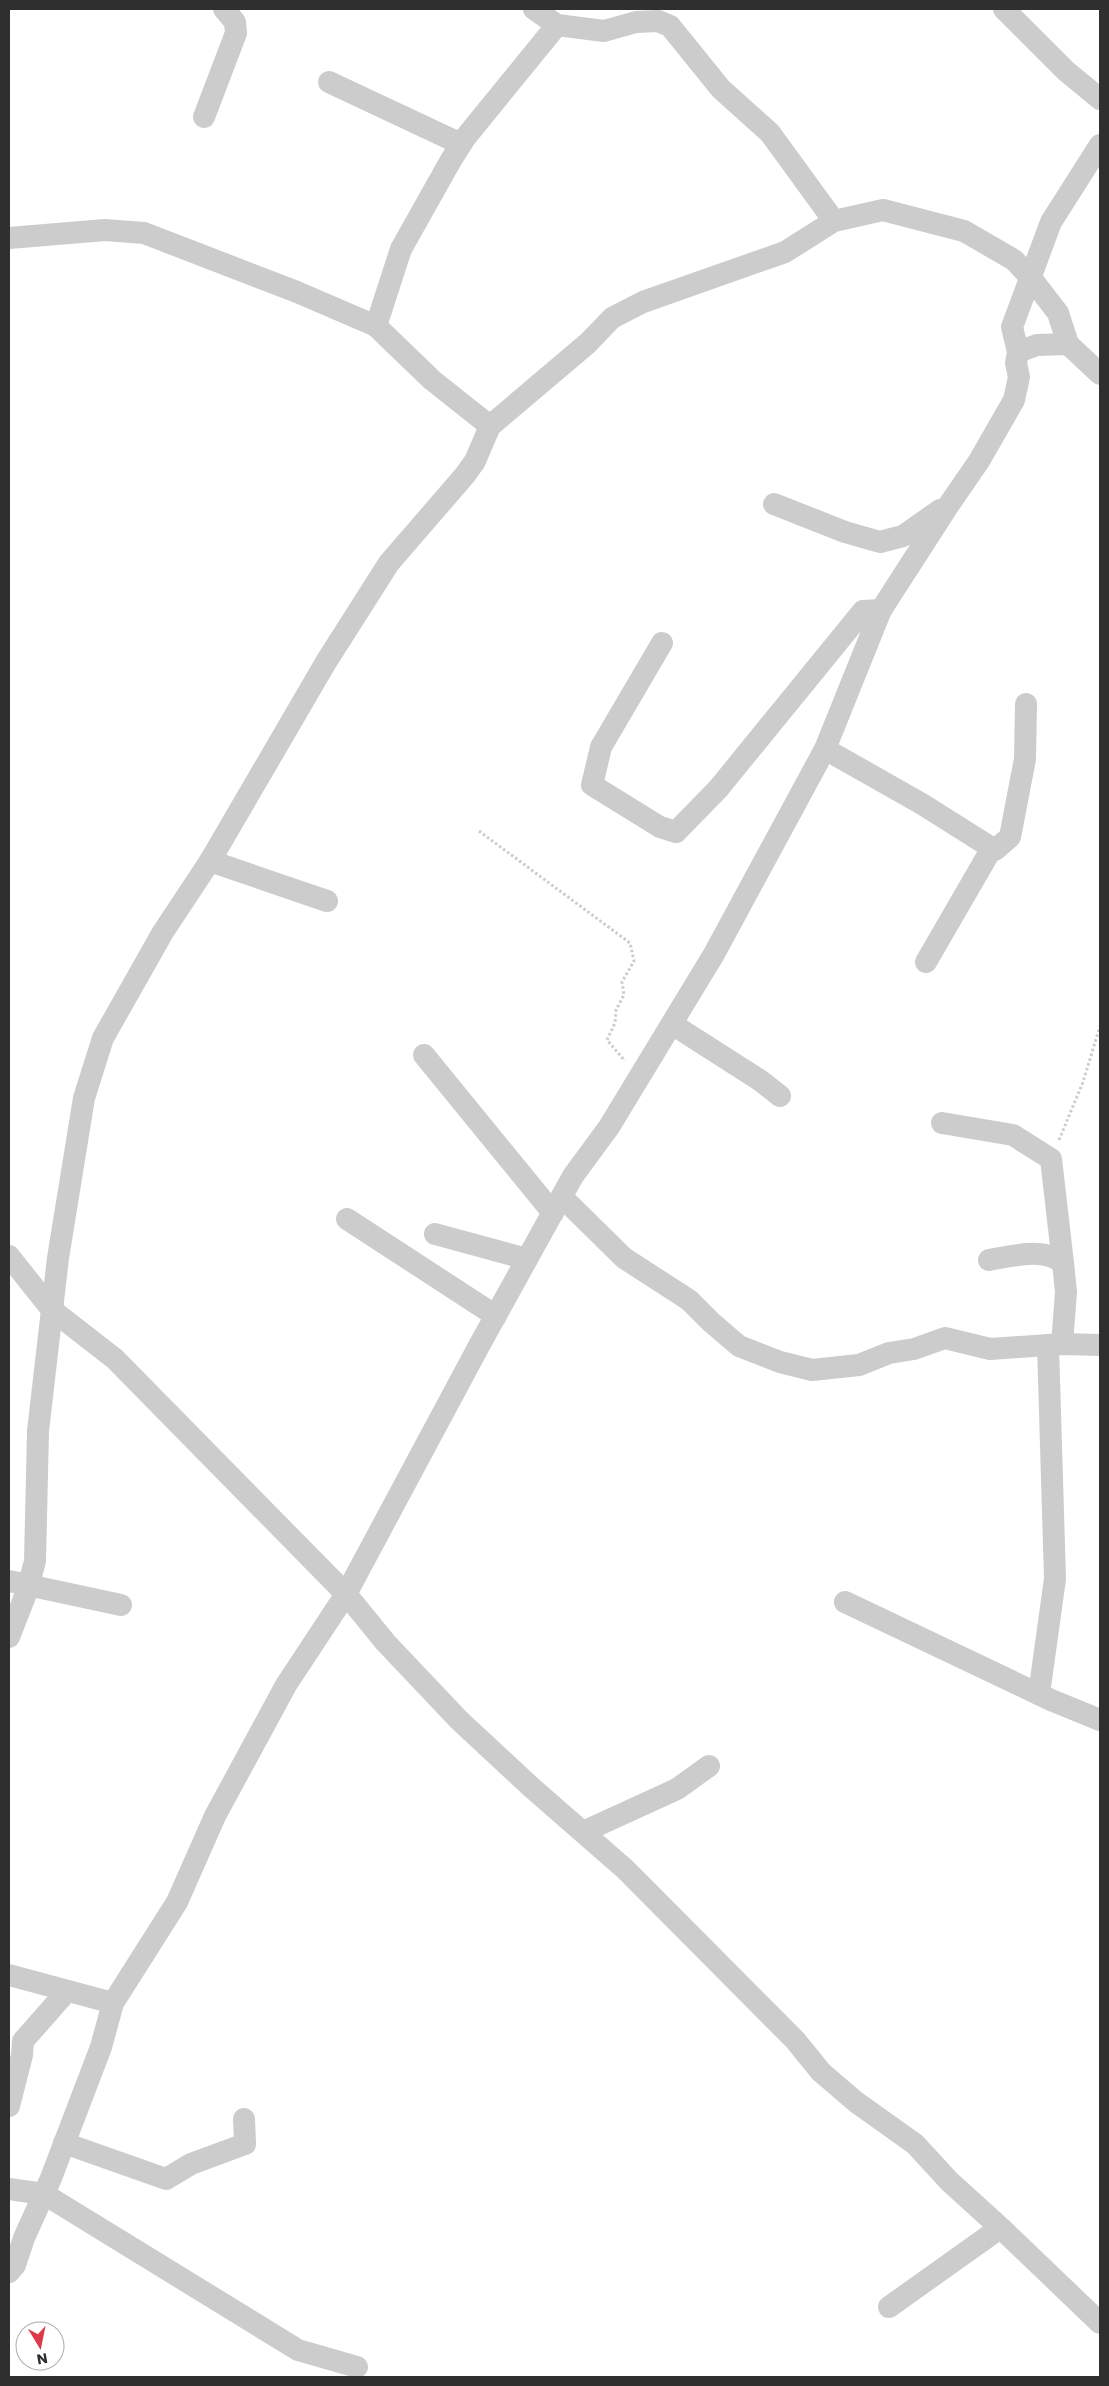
<svg xmlns="http://www.w3.org/2000/svg" width="1109" height="2386" viewBox="0 0 1109 2386" font-family="Poppins,sans-serif">
<style>
.lines{fill:none;stroke-linecap:round;stroke-linejoin:round}
.path{stroke:#ccc;stroke-width:3;stroke-dasharray:2.5 2.5;stroke-linecap:butt}
.street{stroke:#ccc;stroke-width:22}
</style>
<rect width="100%" height="100%" fill="#fff"/>
<g class="lines">
<g class="path">
<polyline points="479,831 630,943 634,961 622,982 624,995 616,1010 615,1023 607,1040 625,1061"/>
<polyline points="1059,1140 1083,1082 1100,1026"/>
</g>
<g class="street">
<polyline points="534,9 557,25 604,31 636,22 658,21 670,26 721,89 770,133 834,221"/>
<polyline points="1004,9 1066,71 1100,99"/>
<polyline points="329,82 461,144"/>
<polyline points="204,117 236,33 235,22 224,9"/>
<polyline points="9,238 105,230 144,233 297,292 376,326 432,380 490,426"/>
<polyline points="376,326 401,249 451,160 465,138 557,25"/>
<polyline points="1018,352 1037,345 1068,344 1100,374"/>
<polyline points="774,504 845,532 880,542 903,536 940,510"/>
<polyline points="662,643 601,747 592,785 660,827 676,832 718,789 863,611 881,610"/>
<polyline points="825,749 922,804 995,850 1010,837 1025,759 1026,704"/>
<polyline points="210,861 327,901"/>
<polyline points="926,962 992,848"/>
<polyline points="672,1024 761,1081 780,1096"/>
<polyline points="424,1055 553,1213"/>
<polyline points="942,1123 1013,1135 1051,1159 1063,1263"/>
<polyline points="562,1197 624,1258 689,1300 711,1322 739,1346 780,1362 812,1370 859,1365 889,1353 914,1349 945,1338 990,1349 1062,1344 1100,1345"/>
<polyline points="347,1219 496,1316"/>
<polyline points="435,1234 527,1259"/>
<polyline points="9,1256 52,1310 115,1359 346,1594 386,1643 459,1720 531,1787 625,1869 795,2040 821,2072 856,2102 915,2144 949,2181 1004,2231 1100,2323"/>
<path d="M989 1260C1012 1256 1044 1247 1063 1263L1066 1292 1062 1344"/>
<polyline points="9,1581 121,1605"/>
<polyline points="845,1602 1051,1700 1100,1720"/>
<polyline points="9,1637 27,1591 35,1561 38,1431 58,1258 84,1098 103,1038 163,932 210,861 326,662 389,563 465,475 475,461 490,426 588,343 612,318 643,302 785,252 834,221 883,210 964,231 1014,260 1031,278 1058,313 1068,344"/>
<polyline points="1039,1694 1055,1579 1048,1345"/>
<polyline points="583,1832 677,1789 709,1766"/>
<polyline points="9,1975 113,2003"/>
<polyline points="9,2106 22,2055 23,2041 67,1991"/>
<polyline points="64,2143 166,2179 191,2164 245,2144 244,2119"/>
<polyline points="9,2189 44,2194 298,2350 357,2367"/>
<polyline points="9,2272 15,2265 24,2238 51,2178 101,2047 113,2003 177,1902 215,1816 286,1685 346,1594 480,1344 573,1176 609,1127 714,954 825,749 881,610 948,506 979,461 1014,400 1019,377 1016,363 1018,352 1012,327 1051,222 1100,145"/>
<polyline points="889,2307 1000,2228"/>
</g>
</g>
<rect width="1109" height="2386" fill="none" stroke="#2f2f2f" stroke-width="20"/>
<g transform="translate(40 2346) rotate(170)"><circle r="24" fill="#ffffff" stroke="#acacac"/>
<path d="M0-4L9 19L0 12L-9 19Z" fill="#de3948"/>
<text y="-8" font-size="14" font-weight="bold" text-anchor="middle" fill="#2f2f2f">N</text>
</g>
</svg>
